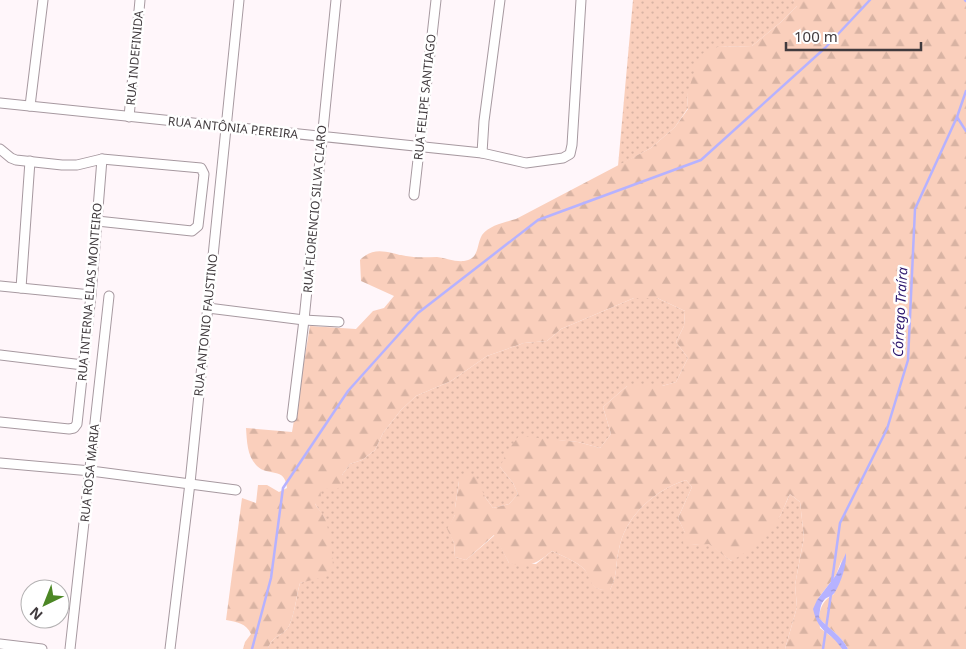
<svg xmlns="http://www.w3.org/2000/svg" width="966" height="649" viewBox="0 0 966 649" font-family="'Noto Sans',sans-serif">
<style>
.grass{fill:url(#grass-dots)}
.forest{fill:url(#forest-firs)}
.water{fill:url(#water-ripples)}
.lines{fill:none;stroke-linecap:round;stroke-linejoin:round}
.stream{stroke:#b6b2ff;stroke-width:2.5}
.minor-casing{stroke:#a799a0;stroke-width:11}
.minor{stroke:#fff;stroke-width:9}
.labels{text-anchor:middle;stroke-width:5;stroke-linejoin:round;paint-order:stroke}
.street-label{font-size:12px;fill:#413b3e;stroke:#fff}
.water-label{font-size:14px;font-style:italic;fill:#2c166d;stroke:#fff}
</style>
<defs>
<pattern id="grass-dots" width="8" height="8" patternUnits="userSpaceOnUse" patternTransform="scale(1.25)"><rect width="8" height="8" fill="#facfbc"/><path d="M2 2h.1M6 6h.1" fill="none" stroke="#d8b3a3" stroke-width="1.8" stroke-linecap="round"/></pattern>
<pattern id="forest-firs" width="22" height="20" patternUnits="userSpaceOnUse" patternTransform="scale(1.25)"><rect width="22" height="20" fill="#facfbc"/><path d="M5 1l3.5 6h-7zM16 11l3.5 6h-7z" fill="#d8b3a3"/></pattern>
<pattern id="water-ripples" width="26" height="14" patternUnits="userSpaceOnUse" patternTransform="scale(1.25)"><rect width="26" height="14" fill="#b6b2ff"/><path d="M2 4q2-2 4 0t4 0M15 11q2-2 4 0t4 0" fill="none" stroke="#9692d0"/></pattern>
</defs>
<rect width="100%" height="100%" fill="#fff6fa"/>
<g class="grass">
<polygon points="633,0 793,0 798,5 781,22 752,46 718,47 687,95 688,108 675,127 651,148 618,166"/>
<path d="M634 298H657L685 311 684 326 676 342 688 358 676 382 662 386H627L603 407 611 434 600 448 578 442 555 440 500 467 513 483 518 494 509 504 493 508 485 497 459 481 455 508V515L448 529 454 543 455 557 466 560 495 535 509 563 536 564 552 551C560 555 578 562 584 569 594 580 589 591 610 590 618 574 615 566 619 549 625 516 655 490 686 480L692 487 678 518 691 545 709 543 731 561 780 516 790 494 800 502 804 537 795 585 797 607 785 649H268C272 635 284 636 289 626 295 613 296 597 300 583L306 581 329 539 324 517 315 504 319 486 342 475 350 464 362 460 375 450 383 433 401 410 416 396 451 381 487 356 524 343 547 341 561 329Z"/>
</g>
<path class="forest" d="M793 0H966V649H848C841 635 829 629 819 618 820 606 824 600 834 594L842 559 836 575 817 600 820 628 837 641 842 649H785L797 607 795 585 804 537 800 502 790 494C786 501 784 509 780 516 768 536 751 550 731 561L709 544 691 545 683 544 685 533 678 518 692 487 686 480C655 490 625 516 619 549 615 565 618 575 610 590 589 591 593 581 584 569 578 562 560 555 552 551 536 564 530 568 509 563L494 535 466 560 455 557 454 543 447 529 455 515V508L459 481 466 473 475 475 485 497 493 508 509 504 518 494 513 483 500 467 508 450 519 436 578 442 600 448 611 434 603 407 627 386H662L676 382 688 358 676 342 684 326 685 311 657 298H634L561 329 547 341 524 343 487 356 451 381 416 396 401 410 383 433 375 450 362 460 350 464 342 475V486L333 491 320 486 321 498 315 504C318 509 322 512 324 517 329 526 333 557 333 568L320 578 300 583C296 597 295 613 289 626 284 636 272 635 268 649H243L245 642 251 634C246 623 237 622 226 620L242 498 256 503 258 485H267L279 492 287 488C285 466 268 477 257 466 247 456 247 442 246 428L292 432 310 326 356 329 373 311 384 308 394 296 361 281 360 260C375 245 388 253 406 256 416 258 427 257 437 257 446 258 455 262 464 261 480 259 476 245 482 235 489 225 506 222 516 219L651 148 675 127 688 109 687 95 696 66 703 53 718 47 752 46 781 22 797 6Z"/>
<path class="water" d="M846 553C847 565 841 582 835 592 833 596 829 596 825 599 820 604 820 611 819 618 829 629 841 635 848 649H842C830 630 819 635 813 609L817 600 836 575Z"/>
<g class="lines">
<g class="stream">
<polyline points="965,0 966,1"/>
<polyline points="957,117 966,131"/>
<polyline points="832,581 840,523 887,429 908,360 915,209 957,117 966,91"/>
<polyline points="252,649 271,578 283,488 348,391 418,313 538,220 701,160 825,48 870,0"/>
<polyline points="823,649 831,594"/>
</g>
<g class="minor-casing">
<g id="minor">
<polyline points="0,103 482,153 484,121 500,0"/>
<polyline points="30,106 43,0"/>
<polyline points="129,117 140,0"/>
<polyline points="0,149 11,158 16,160 62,165 77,165 102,159 201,168 204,174 198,226 192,231 97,221"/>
<polyline points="482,153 526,163 563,158 570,154 572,145 581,0"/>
<polyline points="414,195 436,0"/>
<polyline points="0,286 91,295"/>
<polyline points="21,288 30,161"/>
<polyline points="208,308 304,320 339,322"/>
<polyline points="0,355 83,365"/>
<polyline points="292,417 304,320 336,0"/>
<polyline points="0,422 69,429 74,428 77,424 91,295 102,159"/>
<polyline points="0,463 91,471 236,490"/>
<polyline points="0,644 42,649"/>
<polyline points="70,649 109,296"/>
<polyline points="170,649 190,483 239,0"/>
</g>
</g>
<use href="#minor" class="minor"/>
</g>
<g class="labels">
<g class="street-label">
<text transform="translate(135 58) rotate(-85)" y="4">RUA INDEFINIDA</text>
<text transform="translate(425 97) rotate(-84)" y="4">RUA FELIPE SANTIAGO</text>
<text transform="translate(233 128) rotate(6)" y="4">RUA ANTÔNIA PEREIRA</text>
<text transform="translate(315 209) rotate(-85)" y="4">RUA FLORENCIO SILVA CLARO</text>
<text transform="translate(90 292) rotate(-85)" y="4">RUA INTERNA ELIAS MONTEIRO</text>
<text transform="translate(206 325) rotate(-84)" y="4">RUA ANTONIO FAUSTINO</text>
<text transform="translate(90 473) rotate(-84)" y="4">RUA ROSA MARIA</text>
</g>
<g class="water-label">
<text transform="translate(900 312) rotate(-87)" y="5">Córrego Traíra</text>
</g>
</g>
<g transform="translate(45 604) rotate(223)"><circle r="24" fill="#ffffff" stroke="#b3b1b2"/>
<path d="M0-4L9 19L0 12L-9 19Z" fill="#4c8725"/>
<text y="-8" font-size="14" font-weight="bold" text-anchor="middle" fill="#413b3e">N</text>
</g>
<path d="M786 42v8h135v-8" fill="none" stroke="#413b3e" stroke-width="2.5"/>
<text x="794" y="42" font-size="15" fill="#413b3e" stroke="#ffffff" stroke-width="4" paint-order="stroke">100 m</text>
</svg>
